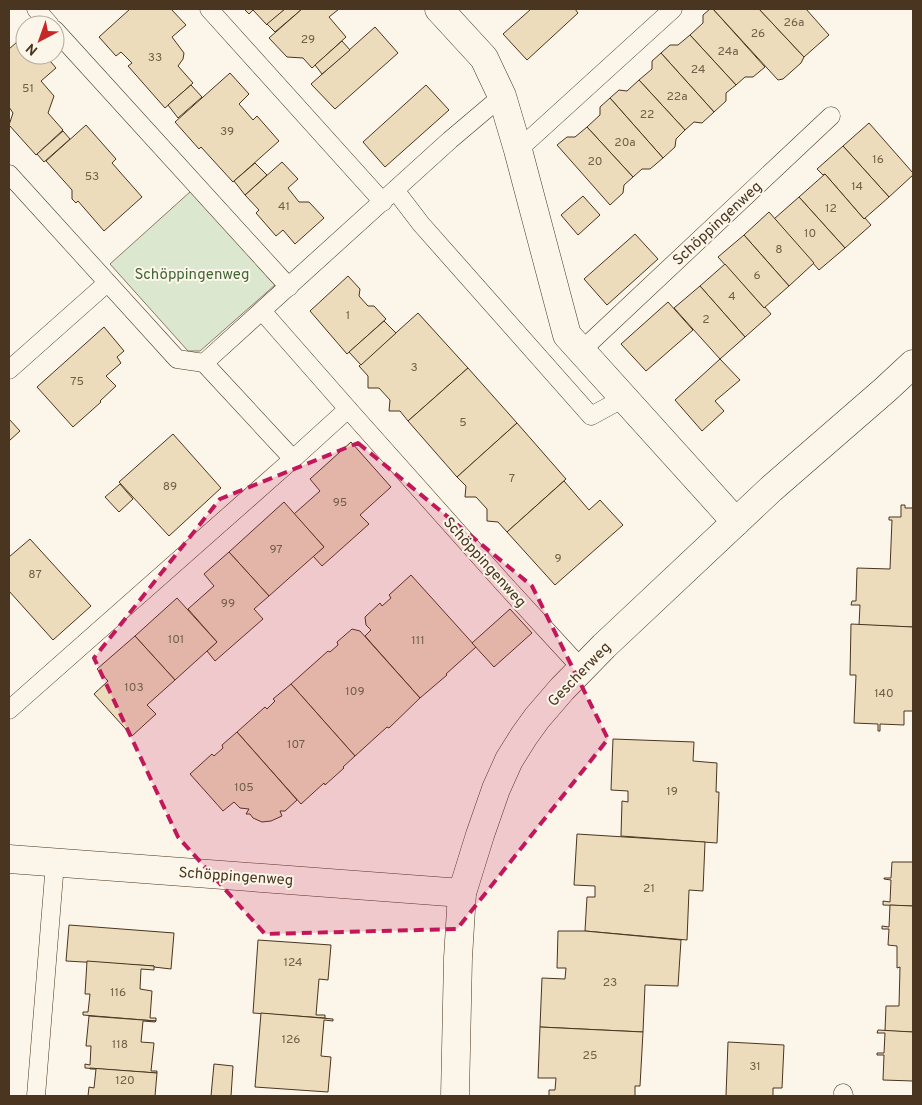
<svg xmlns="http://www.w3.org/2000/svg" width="922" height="1105" viewBox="0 0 922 1105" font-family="Overpass,sans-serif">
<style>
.green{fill:#dce7d0;stroke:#887966}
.building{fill:#ecdcbc;stroke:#4a3520}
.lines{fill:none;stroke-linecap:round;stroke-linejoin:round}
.service-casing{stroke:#4a3520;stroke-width:19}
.minor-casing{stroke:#4a3520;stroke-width:29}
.service{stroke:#fbf6e9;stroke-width:18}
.minor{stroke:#fbf6e9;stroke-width:28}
.marked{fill:#c2185b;fill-opacity:0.2;stroke:#c2185b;stroke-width:4;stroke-dasharray:10 6;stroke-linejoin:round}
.labels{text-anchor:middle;stroke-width:4;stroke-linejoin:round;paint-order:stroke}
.number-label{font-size:12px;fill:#725f47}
.street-label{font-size:15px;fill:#4a3520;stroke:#fbf6e9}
.park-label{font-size:15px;fill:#436837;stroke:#fbf6e9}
</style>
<rect width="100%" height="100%" fill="#fbf6e9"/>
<polygon class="green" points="191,191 275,285 200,351 188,351 110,264"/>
<g class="building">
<polygon points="130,9 171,9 186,25 172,37 184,53 183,59 178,66 193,83 165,108 128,66 132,63 121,52 116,56 99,37"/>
<polygon points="244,9 285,9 267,25 253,10 249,14"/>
<polygon points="285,9 302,9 275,32 267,24"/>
<polygon points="302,9 339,9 329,17 346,37 312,68 303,58 287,57 269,38"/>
<polygon points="531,9 575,9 578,13 527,60 503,34"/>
<polygon points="710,9 713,9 765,67 753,77 745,77 736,85 690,35 703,23 703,15"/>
<polygon points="713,9 759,9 804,57 801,63 783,79 778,80"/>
<polygon points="759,9 806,9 829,35 804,57"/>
<polygon points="375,27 398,53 335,109 311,84"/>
<polygon points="25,35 25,55 45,55 56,68 41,81 54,96 48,113 63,130 36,155 9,125 13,113 9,107 9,49"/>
<polygon points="690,35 736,85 726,93 726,101 714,112 661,53 670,45 678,45"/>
<polygon points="342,41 350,50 322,74 315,65"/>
<polygon points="661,53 714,112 702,123 694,122 685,130 639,80 652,69 652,61"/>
<polygon points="230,73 249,94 239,104 253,120 257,116 279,141 233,182 201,147 199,149 175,122"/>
<polygon points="639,80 685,130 676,139 675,147 663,158 610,98 619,90 627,91"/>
<polygon points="191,85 202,97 178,118 168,105"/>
<polygon points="426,85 449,110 385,167 363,142"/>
<polygon points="610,98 663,158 650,169 642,169 633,177 587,127 600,115 600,107"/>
<polygon points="869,123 913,173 913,175 889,197 843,146"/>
<polygon points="86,125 116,159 112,163 142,197 104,231 78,201 76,203 72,199 72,190 46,161"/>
<polygon points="587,127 633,177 624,185 623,193 610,205 557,145 567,137 575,137"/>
<polygon points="63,131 70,139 44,162 37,154"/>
<polygon points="843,146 889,197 864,219 825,174 823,175 817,169"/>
<polygon points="282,162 298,179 288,188 299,202 309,202 324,218 295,244 283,230 276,236 256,213 259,210 245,195"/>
<polygon points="255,163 267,175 245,195 234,181"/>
<polygon points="825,174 864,219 865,218 871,225 845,248 799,197"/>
<polygon points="583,196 600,215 578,235 561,215"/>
<polygon points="799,197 845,248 819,270 774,219"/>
<polygon points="769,212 814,263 789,286 744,235"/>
<polygon points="635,234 658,259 607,305 584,279"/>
<polygon points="744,235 789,286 764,308 718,257"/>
<polygon points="725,264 764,308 765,307 771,314 745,337 700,286"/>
<polygon points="348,276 360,289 359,296 368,306 374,306 386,319 347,354 310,311"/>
<polygon points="700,286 745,337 720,359 674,308"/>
<polygon points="668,302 693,330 646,371 621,344"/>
<polygon points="418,313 468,368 408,421 400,411 389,411 390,400 379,388 368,388 368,376 359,366"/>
<polygon points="384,321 396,333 361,365 349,352"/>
<polygon points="104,327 124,351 117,357 121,363 106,376 116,386 100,401 101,402 73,427 37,387"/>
<polygon points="720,359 740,380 715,401 724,411 702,431 675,400"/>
<polygon points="468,368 517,423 457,477 408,421"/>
<polygon points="9,419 20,431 9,441"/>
<polygon points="517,423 566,479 507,532 498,522 487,521 487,509 476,497 465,497 466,486 457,477"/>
<polygon points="173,434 221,488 169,536 119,482"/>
<polygon points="351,442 391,487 360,515 369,524 322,566 313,556 324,547 294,514 320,491 310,479"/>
<polygon points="564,481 589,510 600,500 623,525 555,585 507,532"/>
<polygon points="120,484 133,499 119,512 105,497"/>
<polygon points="284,502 324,547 269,596 229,552"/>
<polygon points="901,505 905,505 905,508 913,508 913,627 859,625 860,605 851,605 852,601 856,601 857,568 890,569 892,520 889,520 889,517 901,517"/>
<polygon points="30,539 91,606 53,640 9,591 9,557"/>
<polygon points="229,552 269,596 254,609 263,619 215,661 207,651 217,642 188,609 214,586 204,574"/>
<polygon points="411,575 476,647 446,674 447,675 420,698 365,636 371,630 366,625 365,617 380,603 382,606 391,598 389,595"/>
<polygon points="177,598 217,642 175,680 135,636"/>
<polygon points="510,609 532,633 494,667 472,643"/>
<polygon points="851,624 913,627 913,711 904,711 904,725 880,724 880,731 878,731 878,724 854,723 856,675 850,675"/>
<polygon points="352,629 360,631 420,698 389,728 387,727 355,756 291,684 328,651 330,652 338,645 337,642"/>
<polygon points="135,636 175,680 147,705 156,714 132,736 94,694 108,681 97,669"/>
<polygon points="291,684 355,756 343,767 344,768 325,785 324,783 301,804 237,732 265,707 267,709 275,701 273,699"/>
<polygon points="237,732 297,800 285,811 280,811 282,816 271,821 262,822 253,818 250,814 246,814 249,809 240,808 234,802 223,811 190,774 212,754 214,756 223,748 222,745"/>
<polygon points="613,739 694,742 693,761 717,763 716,792 719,792 717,843 621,836 622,801 628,802 628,791 611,790"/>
<polygon points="577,834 705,842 703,891 689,890 687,940 585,931 587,897 595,897 595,886 574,885"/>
<polygon points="892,862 913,862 913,906 883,905 883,901 890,902 891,880 884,879 884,878 891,878"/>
<polygon points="890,905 913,906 913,1032 885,1031 886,1006 899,1006 900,967 897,968 897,946 888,945 889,929 882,929 882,926 889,927"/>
<polygon points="69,925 174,933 171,969 154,967 154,966 66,961"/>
<polygon points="558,931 585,931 681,940 678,986 645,985 643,1032 540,1027 542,978 565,979 566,968 557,968"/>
<polygon points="258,940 331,945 328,980 319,979 316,1015 325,1015 325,1018 253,1013"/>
<polygon points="87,961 154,966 154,970 141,969 140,989 152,991 150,1018 156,1018 156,1021 83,1015 83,1012 88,1012 90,994 85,994"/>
<polygon points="261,1013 333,1019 333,1021 324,1020 321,1056 331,1057 328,1092 255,1087"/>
<polygon points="89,1016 156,1021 155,1022 143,1021 141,1042 154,1043 151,1071 157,1071 157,1073 85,1068 85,1064 90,1065 91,1046 86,1046"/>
<polygon points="540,1027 643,1032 640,1086 635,1086 635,1096 549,1096 549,1090 555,1090 556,1078 538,1078"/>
<polygon points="878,1030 913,1032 913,1081 883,1080 884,1055 877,1055 877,1053 884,1053 885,1033 877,1033"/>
<polygon points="728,1042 784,1045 782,1088 773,1088 773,1096 726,1096"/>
<polygon points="214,1064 233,1066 231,1096 211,1096"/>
<polygon points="90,1068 157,1073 155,1096 88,1096 89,1087 94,1088 96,1069 90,1069"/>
</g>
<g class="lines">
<g class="service-casing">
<g id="service">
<polyline points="36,9 50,25"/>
<polyline points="209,9 383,202"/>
<polyline points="55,30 289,287"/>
<polyline points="518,150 673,9"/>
<polyline points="9,174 177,359 204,363"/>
<polyline points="395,190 421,224 591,416 624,398"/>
<polyline points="262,311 348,409 293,459 204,363 450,140 502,96"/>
<polyline points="582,350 831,116"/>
<polyline points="9,370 107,283"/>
<polyline points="348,409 504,584 582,669"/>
<polyline points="9,710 293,459"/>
<polyline points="843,1093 844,1096"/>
<polyline points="36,1096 55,863"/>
</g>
</g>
<g class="minor-casing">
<g id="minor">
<polyline points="439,9 484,58 502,96 518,150 567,335 736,522"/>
<polyline points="9,859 462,893"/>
<polyline points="455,1096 458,958 462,893 480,835 496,789 509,760 524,736 537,718 562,689 604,646 771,489 885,390 913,364"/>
</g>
</g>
<use href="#service" class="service"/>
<use href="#minor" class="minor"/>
</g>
<path class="marked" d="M358 443 532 586 608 739 457 929 265 934 178 837 94 658 220 499Z"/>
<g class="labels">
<g class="number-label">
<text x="794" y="26">26a</text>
<text x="758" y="37">26</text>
<text x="308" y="43">29</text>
<text x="728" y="55">24a</text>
<text x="155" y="61">33</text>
<text x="698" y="73">24</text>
<text x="28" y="92">51</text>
<text x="677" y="100">22a</text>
<text x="647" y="118">22</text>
<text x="227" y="135">39</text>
<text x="625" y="146">20a</text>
<text x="878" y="163">16</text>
<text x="595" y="165">20</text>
<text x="92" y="180">53</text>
<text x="857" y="190">14</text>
<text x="284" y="210">41</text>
<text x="831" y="212">12</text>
<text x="810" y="237">10</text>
<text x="779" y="253">8</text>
<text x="757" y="279">6</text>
<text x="732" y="300">4</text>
<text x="348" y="319">1</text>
<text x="706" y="323">2</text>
<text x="414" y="371">3</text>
<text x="77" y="385">75</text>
<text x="463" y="426">5</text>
<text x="512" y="482">7</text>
<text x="170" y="490">89</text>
<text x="340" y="506">95</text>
<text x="276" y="553">97</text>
<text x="558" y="562">9</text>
<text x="35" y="578">87</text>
<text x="228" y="607">99</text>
<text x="176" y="643">101</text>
<text x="418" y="644">111</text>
<text x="134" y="691">103</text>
<text x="355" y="695">109</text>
<text x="884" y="697">140</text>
<text x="296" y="748">107</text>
<text x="244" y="791">105</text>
<text x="672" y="795">19</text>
<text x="649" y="892">21</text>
<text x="293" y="966">124</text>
<text x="610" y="986">23</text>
<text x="118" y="996">116</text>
<text x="291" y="1043">126</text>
<text x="120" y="1048">118</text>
<text x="590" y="1059">25</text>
<text x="755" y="1070">31</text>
<text x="125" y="1084">120</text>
</g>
<g class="street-label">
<text transform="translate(717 223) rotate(-43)" y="5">Schöppingenweg</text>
<text transform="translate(485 562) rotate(48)" y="5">Schöppingenweg</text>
<text transform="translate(579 674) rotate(-46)" y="5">Gescherweg</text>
<text transform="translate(236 876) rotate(4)" y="5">Schöppingenweg</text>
</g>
<g class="park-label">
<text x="192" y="279">Schöppingenweg</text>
</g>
</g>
<rect width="922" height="1105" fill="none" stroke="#4a3520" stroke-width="20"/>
<g transform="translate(40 40) rotate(221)"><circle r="24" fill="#fbf6e9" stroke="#b4a999"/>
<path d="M0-4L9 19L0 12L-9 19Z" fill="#c62828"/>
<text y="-8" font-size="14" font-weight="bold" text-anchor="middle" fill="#4a3520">N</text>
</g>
</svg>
